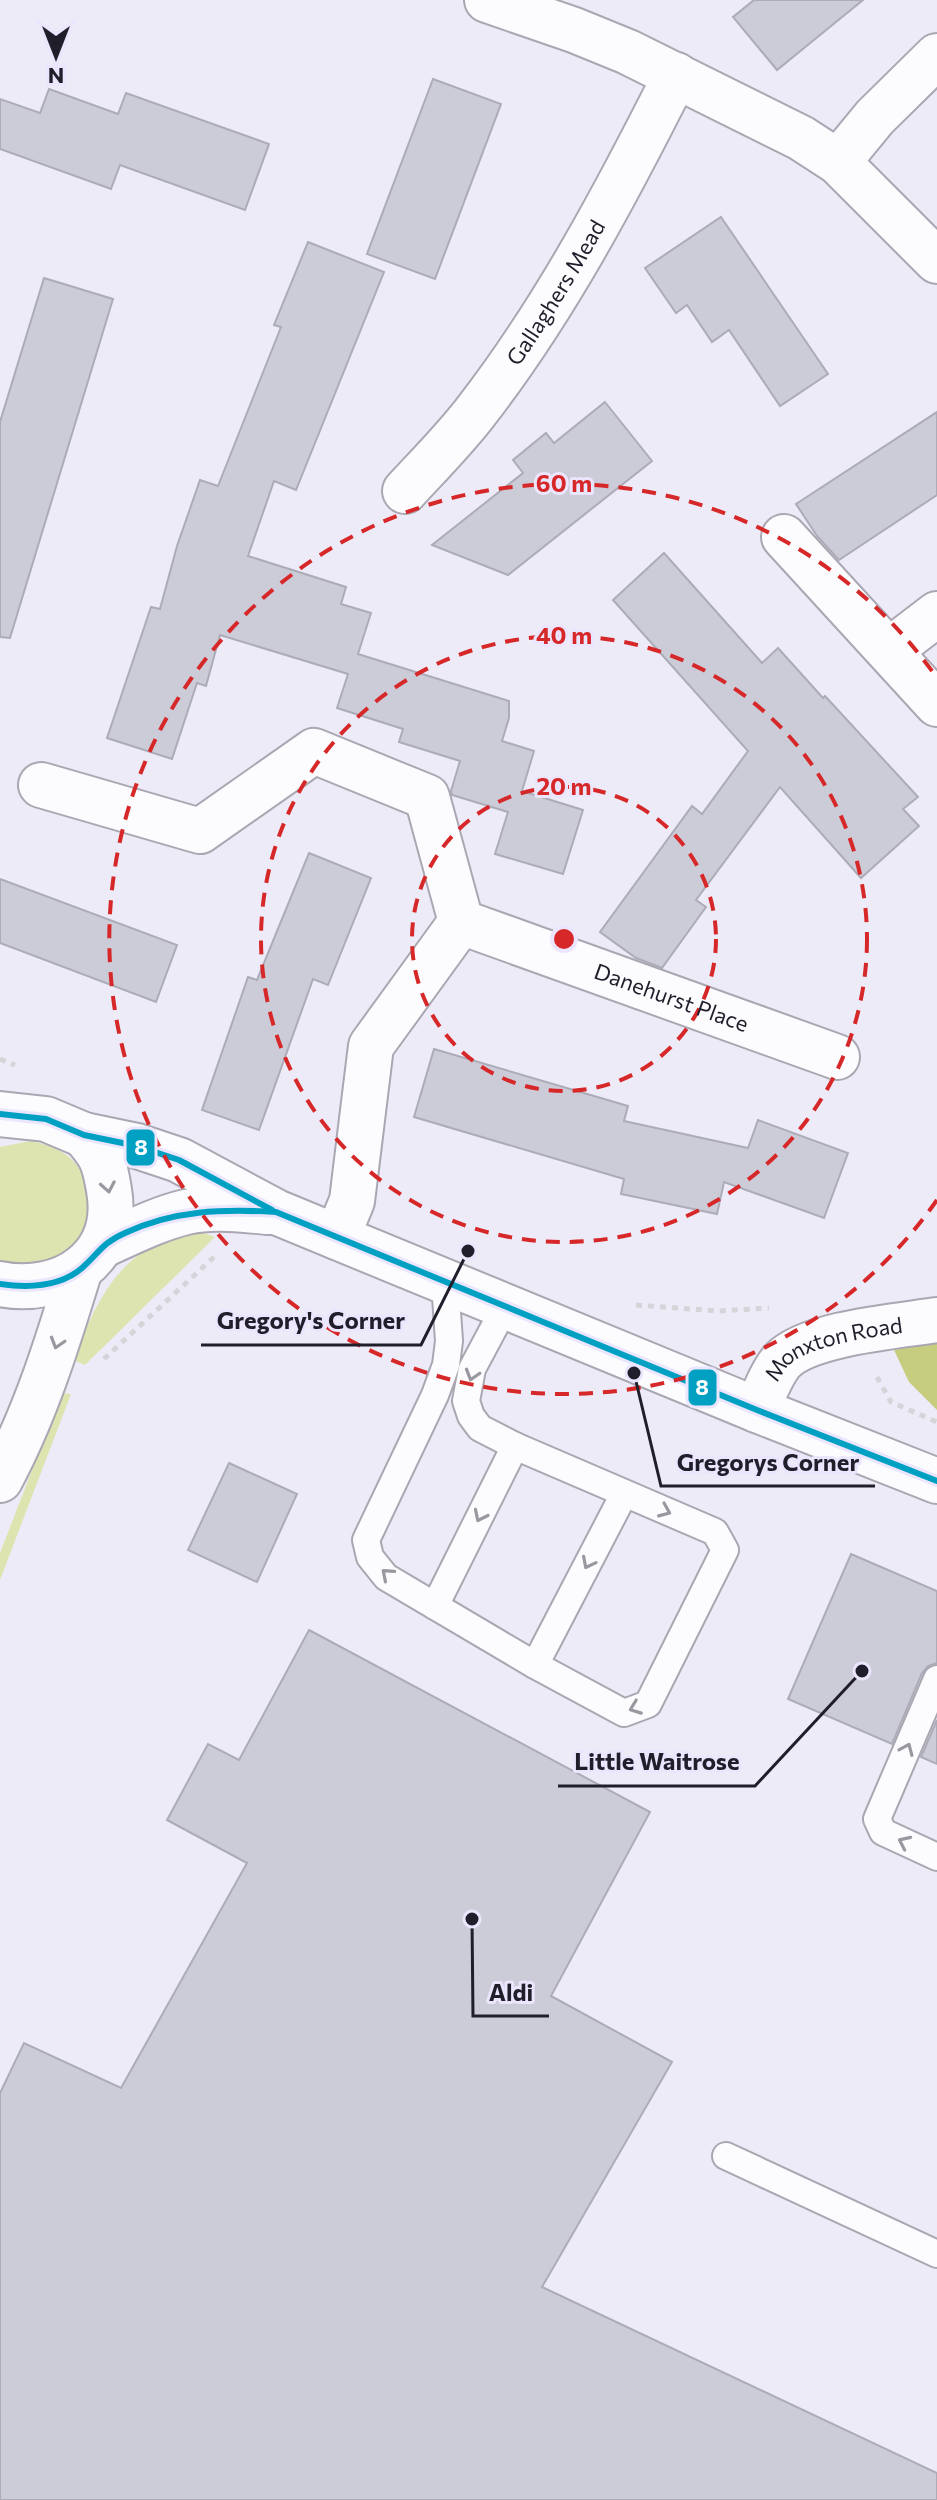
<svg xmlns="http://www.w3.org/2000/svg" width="937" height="2500" viewBox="0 0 937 2500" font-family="Commissioner,sans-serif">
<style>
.green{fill:#dee4af}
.forest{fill:#c7cd7e}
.building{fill:#ccccd9;stroke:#acacb8;stroke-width:2}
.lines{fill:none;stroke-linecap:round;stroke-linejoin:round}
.service-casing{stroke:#aaa7b3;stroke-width:30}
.minor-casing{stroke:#aaa7b3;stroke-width:48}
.secondary-casing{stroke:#aaa7b3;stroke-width:48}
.path{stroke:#d5d4d9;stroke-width:5;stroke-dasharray:6 6;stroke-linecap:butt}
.service{stroke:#fcfcfe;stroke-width:26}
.minor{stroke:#fcfcfe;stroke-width:44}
.secondary{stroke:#fcfcfe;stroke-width:44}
.bus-1-casing{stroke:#ebe6fd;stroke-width:12}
.bus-1{stroke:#00a0c3;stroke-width:6}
.oneway{stroke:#9998a0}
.ring{fill:none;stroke:#d62828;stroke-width:4;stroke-dasharray:14 10}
.labels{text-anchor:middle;stroke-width:6;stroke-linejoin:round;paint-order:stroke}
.street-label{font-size:22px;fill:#211e2c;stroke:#ebe6fd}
.centre{fill:#d62828;stroke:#ebe6fd;stroke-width:4}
.ring-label{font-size:24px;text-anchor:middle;font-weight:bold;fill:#d62828;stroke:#ebe6fd;stroke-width:6;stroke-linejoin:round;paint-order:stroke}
.leader{fill:none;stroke:#211e2c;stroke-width:3}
.callout-dot{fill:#211e2c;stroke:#ebe6fd;stroke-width:3}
.callout-label{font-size:24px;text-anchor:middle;font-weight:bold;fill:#211e2c;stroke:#ebe6fd;stroke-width:6;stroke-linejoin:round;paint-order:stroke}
.line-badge{stroke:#ebe6fd;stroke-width:3}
.badge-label{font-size:22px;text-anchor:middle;font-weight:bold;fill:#fff}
</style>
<rect width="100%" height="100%" fill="#eeebf8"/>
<g class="green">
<path d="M30 1141C71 1148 93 1172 88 1214 88 1219 88 1228 86 1233 82 1244 65 1256 57 1265L0 1267V1147Z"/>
<path d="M201 1232 215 1237 85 1365 73 1360C99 1295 122 1242 201 1232Z"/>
<polygon points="62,1393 71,1394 0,1580 0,1553"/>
</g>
<polygon class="forest" points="937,1342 937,1410 909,1382 894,1350"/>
<g class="building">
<polygon points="754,0 863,0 777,70 733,17"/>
<polygon points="433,79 501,104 435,279 367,254"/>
<polygon points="49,89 118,114 126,93 269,144 245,210 120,165 111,189 0,149 0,99 40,113"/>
<polygon points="721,217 828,374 780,406 729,330 712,342 687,305 676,313 645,268"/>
<polygon points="308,242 384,272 296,490 274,481 248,556 346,587 341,604 371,613 358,654 509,701 509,718 502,741 534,751 522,791 583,810 563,874 495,854 508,812 452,795 451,791 460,761 399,742 403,729 337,708 348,674 220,635 206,686 197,683 172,759 107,738 151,607 160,609 177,546 200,480 218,486 281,327 274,325"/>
<polygon points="44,278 113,299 10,638 0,637 0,422"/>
<polygon points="605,402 652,461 508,575 432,545 523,473 513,460 546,433 554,443"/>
<polygon points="937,412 937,495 839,560 817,536 796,504"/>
<polygon points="664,553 762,663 778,648 823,698 825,696 918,797 903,809 919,826 861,878 780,787 696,900 706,907 662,968 636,958 600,932 692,806 702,814 748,751 613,600"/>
<polygon points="309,853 371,878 328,985 313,979 259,1130 202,1110 248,977 257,980"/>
<polygon points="0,879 177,945 156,1002 0,943"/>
<polygon points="434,1049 628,1106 624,1121 748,1148 758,1120 848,1153 824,1218 724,1182 717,1214 621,1194 624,1179 414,1117"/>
<polygon points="229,1463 297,1494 257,1582 188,1550"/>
<polygon points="851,1554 937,1591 937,1663 928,1666 922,1673 892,1744 788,1699"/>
<polygon points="309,1630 650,1812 551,1996 672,2062 542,2287 937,2473 937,2500 0,2500 0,2093 24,2043 121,2088 247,1863 167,1820 208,1744 239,1760"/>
<polygon points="937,1720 937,1764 921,1757"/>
</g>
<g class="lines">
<g class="service-casing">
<g id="service">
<polyline points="445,1282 449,1341 446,1365 435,1395 366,1540 370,1557 386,1577 535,1665 624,1713 648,1704 725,1550 715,1532 515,1446 480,1428 471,1416 466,1401 472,1369 506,1305"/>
<polyline points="435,1606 515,1446"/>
<polyline points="535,1665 624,1494"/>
<polyline points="937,1679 877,1819 883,1832 937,1857"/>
<polyline points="726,2156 937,2254"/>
</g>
</g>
<g class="minor-casing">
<g id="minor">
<polyline points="487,0 574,30 628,52 801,138 838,162 937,261"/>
<polyline points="838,162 875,117 937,56"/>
<path id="s1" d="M405 491C428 466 453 441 474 414 555 310 617 192 676 75"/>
<polyline points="784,537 937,704"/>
<polyline points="890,650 937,614"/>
<path id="s2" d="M41 785 200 831 314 751 427 797 461 922 837 1057"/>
<polyline points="337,1237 352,1201 371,1046 461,922"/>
<path id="s3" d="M757 1410C764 1394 771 1374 782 1361 808 1333 899 1326 937 1320"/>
<path d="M0 1480C36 1413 58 1341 80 1269"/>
</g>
</g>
<g class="secondary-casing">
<g id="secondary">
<polyline points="0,1114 46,1119 84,1135 137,1146 179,1160 276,1212 757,1410 937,1481"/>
<path d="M103 1245C130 1233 157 1219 186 1212 213 1206 242 1210 269 1212"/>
<path d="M0 1284C61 1296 121 1259 109 1190 107 1178 105 1165 99 1155 95 1148 89 1141 84 1135"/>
</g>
</g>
<g class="path">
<polyline points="0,1059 15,1065"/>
<polyline points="636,1305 718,1311 769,1308"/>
<polyline points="104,1359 214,1257"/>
<polyline points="877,1377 891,1402 937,1422"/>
</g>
<use href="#service" class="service"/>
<use href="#minor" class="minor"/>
<use href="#secondary" class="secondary"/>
<g class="bus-1-casing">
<g id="bus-1">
<polyline points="0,1114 46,1119 84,1135 137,1146 179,1160 272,1210"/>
<path d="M0 1284C28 1288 60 1287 82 1268 99 1253 102 1243 125 1233 174 1210 223 1209 276 1212L757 1410 937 1481"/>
</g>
</g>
<use href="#bus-1" class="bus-1"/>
</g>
<defs><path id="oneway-chevron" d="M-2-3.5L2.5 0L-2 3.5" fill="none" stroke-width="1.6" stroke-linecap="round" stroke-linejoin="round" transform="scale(2)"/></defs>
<g class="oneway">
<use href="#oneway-chevron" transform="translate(108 1187) rotate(80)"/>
<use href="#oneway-chevron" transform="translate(57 1343) rotate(107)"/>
<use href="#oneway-chevron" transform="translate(472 1375) rotate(107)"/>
<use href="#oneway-chevron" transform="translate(665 1511) rotate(23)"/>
<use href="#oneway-chevron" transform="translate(480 1516) rotate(116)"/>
<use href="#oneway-chevron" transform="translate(588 1563) rotate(117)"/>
<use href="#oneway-chevron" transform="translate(387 1574) rotate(-139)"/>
<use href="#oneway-chevron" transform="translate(635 1708) rotate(159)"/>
<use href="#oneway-chevron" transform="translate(907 1749) rotate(-67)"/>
<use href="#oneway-chevron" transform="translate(904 1842) rotate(-155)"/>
</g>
<g class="ring">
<circle cx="564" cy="939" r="152"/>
<circle cx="564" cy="939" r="303"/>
<path d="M937 1200A455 455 0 1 1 937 678"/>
</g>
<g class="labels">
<g class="street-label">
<text dy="8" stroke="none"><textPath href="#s1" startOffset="250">Gallaghers Mead</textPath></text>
<text dy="8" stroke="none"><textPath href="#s2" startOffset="780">Danehurst Place</textPath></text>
<text dy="8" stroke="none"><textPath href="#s3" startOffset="108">Monxton Road</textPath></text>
</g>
</g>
<circle cx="564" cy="939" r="12" class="centre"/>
<g class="ring-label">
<text x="564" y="492">60 m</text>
<text x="564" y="644">40 m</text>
<text x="564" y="795">20 m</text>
</g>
<path class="leader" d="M468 1251L421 1345H201M634 1373L661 1486H875M862 1671L755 1786H558M472 1919L473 2016H549"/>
<g class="callout-dot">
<circle cx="468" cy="1251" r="8"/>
<circle cx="634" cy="1373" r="8"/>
<circle cx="862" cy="1671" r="8"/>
<circle cx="472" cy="1919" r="8"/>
</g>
<g class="callout-label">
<text x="311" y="1329">Gregory's Corner</text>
<text x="768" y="1471">Gregorys Corner</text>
<text x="657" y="1770">Little Waitrose</text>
<text x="511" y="2001">Aldi</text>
</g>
<g class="line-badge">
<rect x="125" y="1128" width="31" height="39" rx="8" fill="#00a0c3"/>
<rect x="687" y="1368" width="31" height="39" rx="8" fill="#00a0c3"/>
</g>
<g class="badge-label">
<text x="141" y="1155">8</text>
<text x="702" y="1395">8</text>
</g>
<g transform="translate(56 56) rotate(180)" stroke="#ebe6fd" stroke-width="6" paint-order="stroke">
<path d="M0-6L14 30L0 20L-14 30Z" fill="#211e2c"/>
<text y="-12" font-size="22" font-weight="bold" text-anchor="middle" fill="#211e2c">N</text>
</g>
</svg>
